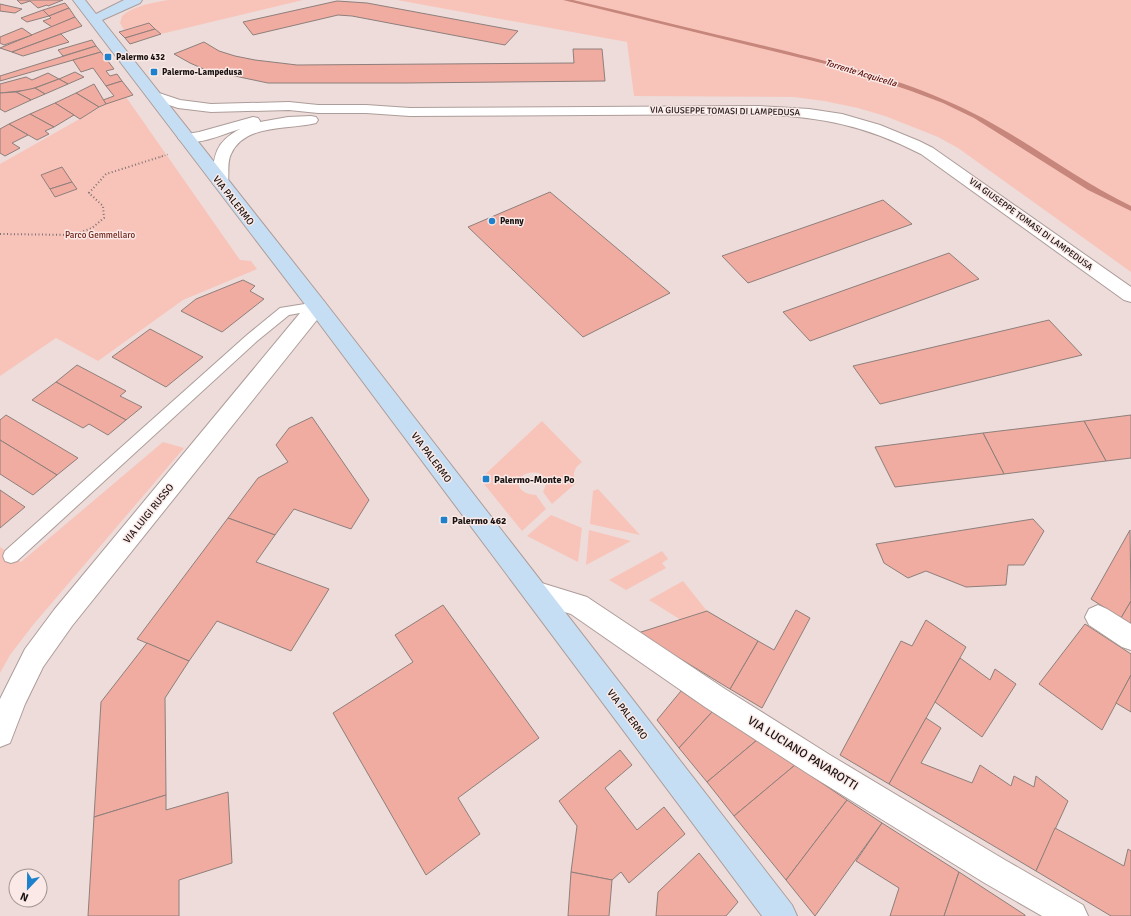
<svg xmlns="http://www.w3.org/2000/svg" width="1131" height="916" viewBox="0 0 1131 916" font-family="Signika,sans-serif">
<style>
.green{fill:#f8c4ba}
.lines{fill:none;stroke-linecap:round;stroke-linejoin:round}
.stream{fill:#c6867b;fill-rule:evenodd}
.building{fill:#f0aca0;stroke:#8e7f7c}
.service-casing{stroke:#ad9d9a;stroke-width:2}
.minor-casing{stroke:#ad9d9a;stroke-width:2}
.secondary-casing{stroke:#ad9d9a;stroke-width:2}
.path-far1{stroke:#7e7270;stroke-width:1.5;stroke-dasharray:0.5 2;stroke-linecap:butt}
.path{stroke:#7e7270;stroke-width:2;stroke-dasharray:1 2.5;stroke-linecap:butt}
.service{fill:#fff;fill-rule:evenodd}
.minor{fill:#fff;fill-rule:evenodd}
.secondary{fill:#c6def3;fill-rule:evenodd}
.poi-dot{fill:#1d81cc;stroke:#fae9e6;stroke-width:1.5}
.labels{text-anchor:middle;stroke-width:3;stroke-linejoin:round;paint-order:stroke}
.far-poi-label{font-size:9px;font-weight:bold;fill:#191312;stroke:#fae9e6;text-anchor:start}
.far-water-label{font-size:9px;font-style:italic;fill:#570803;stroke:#fae9e6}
.far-street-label{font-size:9px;fill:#191312;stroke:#fae9e6}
.far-park-label{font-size:9px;fill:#6b1e14;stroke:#fae9e6}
.street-label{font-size:10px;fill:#191312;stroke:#fae9e6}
.poi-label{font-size:10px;font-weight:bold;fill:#191312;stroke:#fae9e6;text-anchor:start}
.near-street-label{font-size:12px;fill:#191312;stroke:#fae9e6}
</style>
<rect width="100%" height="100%" fill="#eddcd9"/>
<g class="green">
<path d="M168 0H303L161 34 149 23 124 30 120 23 122 16C135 5 152 3 168 0Z"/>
<polygon points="397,0 1131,0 1131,272 958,148 938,137 885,116 858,108 824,101 794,97 634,96 627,42"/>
<polygon points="126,97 240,260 251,261 257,269 183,300 98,361 56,338 0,376 0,164 106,104"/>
<path d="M542 421 582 462C574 468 572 474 576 483L552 504 543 492 547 482 541 474C517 466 508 494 536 495L546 509 522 531 480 479Z"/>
<polygon points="163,442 184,448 33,625 10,655 0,673 0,547 21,562"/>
<polygon points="598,489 640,535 590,524 593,491"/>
<polygon points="551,515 582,528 578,562 527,536"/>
<polygon points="589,530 631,541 586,565"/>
<polygon points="662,551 668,559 662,563 666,568 626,590 609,580"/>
<polygon points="683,581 707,611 681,620 649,600"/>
</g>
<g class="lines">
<path class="stream" d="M563 0H573C637 15 701 31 765 46 826 61 889 75 947 101 1012 128 1067 175 1131 206V211L1088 190 974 118 943 103 911 91 846 69Z"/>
</g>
<g class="building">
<polygon points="17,0 63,0 48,6 47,5 38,8 30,1 21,4"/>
<polygon points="337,1 367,3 518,31 505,45 352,16 338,15 253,35 243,22"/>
<polygon points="65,3 69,8 49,16 43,10"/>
<polygon points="0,4 22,9 15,13 0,11"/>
<polygon points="69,8 75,17 52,27 43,21 51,18 49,16"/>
<polygon points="43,10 49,16 27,22 21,18"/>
<polygon points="75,17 82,26 12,52 0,48"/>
<polygon points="149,23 155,29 125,38 119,32"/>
<polygon points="22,28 32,35 4,45 0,43 0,37"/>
<polygon points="155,29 161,34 130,44 125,38"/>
<polygon points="61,34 69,42 23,56 12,52"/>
<polygon points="92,40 96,46 63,56 58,50"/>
<polygon points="204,42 219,51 235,56 255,60 297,65 574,63 573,49 602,49 605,81 405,83 268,83 206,70 190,63 174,54"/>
<polygon points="96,46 101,52 0,81 0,76"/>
<polygon points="101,52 114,69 106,71 110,76 117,74 122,81 106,86 93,68 81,72 73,60"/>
<polygon points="75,72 84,77 68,84 59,79"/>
<polygon points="48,73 59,79 29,90 0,93 0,84 26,77 32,80"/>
<polygon points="59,79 68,84 45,94 35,88"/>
<polygon points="122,81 133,95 106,104 103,100 114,96 106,86"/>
<polygon points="94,84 106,104 99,107 76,93"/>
<polygon points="35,88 45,94 31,100 16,92"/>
<polygon points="16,92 31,100 5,112 0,109 0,93"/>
<polygon points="76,93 99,107 80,119 55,103"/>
<polygon points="55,103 74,115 54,127 30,114"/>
<polygon points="30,114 54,127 45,131 49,134 37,140 9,124"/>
<polygon points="9,124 28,135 12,143 20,148 5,156 0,153 0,129"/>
<polygon points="62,167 72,182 50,189 41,175"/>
<polygon points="72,182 77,189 55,197 50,189"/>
<polygon points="550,192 670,293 583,337 468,227"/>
<polygon points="883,200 912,224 748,283 722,256"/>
<polygon points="949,253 979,279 810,341 783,312"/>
<polygon points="243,280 255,286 250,291 264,299 222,332 181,311 196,299"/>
<polygon points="1049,320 1082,355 880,404 853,366"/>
<polygon points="150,329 203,357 166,387 112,357"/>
<polygon points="77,365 126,391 120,396 142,407 126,420 56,382"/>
<polygon points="56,382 126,420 108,435 89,424 83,428 32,400"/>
<polygon points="6,415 78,458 57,475 0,440 0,420"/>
<polygon points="1131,415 1131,458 1106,461 1084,421"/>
<polygon points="312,417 369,500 351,529 294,509 275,535 228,518 258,478 288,462 276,445 289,428"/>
<polygon points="1084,421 1106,461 1004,474 983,433"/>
<polygon points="983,433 1004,474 895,487 875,447"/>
<polygon points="0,440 57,475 33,495 0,474"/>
<polygon points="0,490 25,507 0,528"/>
<polygon points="228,518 275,535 256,562 329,589 291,651 217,621 189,661 137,639"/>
<polygon points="1033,519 1044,531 1024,565 1008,565 1006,585 966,587 926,571 908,578 884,563 876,544"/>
<polygon points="1130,530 1131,601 1121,618 1091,599"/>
<polygon points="1131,601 1131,625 1121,618"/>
<polygon points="443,605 539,738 458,798 480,834 426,875 333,713 413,662 395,635"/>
<polygon points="796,610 810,618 762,708 730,689 758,641 774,650"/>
<polygon points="707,611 758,641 730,689 638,633"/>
<polygon points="926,620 966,647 889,784 840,755 901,641 912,646"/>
<polygon points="1085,624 1131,654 1131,675 1102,730 1039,684"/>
<polygon points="147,643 189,661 165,698 166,795 94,817 101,702"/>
<polygon points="960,658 990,680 995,669 1016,684 982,737 935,702"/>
<polygon points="1131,675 1131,712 1116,703"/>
<polygon points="681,691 712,712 679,748 657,720"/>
<polygon points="712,712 757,740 707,782 679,748"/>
<polygon points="926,718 941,728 921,763 972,783 980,765 1011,786 1014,776 1034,787 1036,776 1068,801 1036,871 889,784"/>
<polygon points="757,740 795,765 734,816 707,782"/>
<polygon points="620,750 632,765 605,788 637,830 664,807 685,834 629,883 621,872 612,880 571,872 577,826 559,801"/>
<polygon points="795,765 847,800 786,880 734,816"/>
<polygon points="228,792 232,863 179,880 179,916 88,916 94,817 166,795 166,810"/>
<polygon points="847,800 882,823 815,916 786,880"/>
<polygon points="882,823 959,872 944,916 890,916 899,888 856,861"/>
<polygon points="1055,828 1124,866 1128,849 1131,851 1131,916 1111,916 1036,871"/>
<polygon points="699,853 738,902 726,916 656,916 658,892"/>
<polygon points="571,872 612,880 609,916 568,916"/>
<polygon points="959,872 1025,915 1025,916 944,916"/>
</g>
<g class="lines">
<g class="service-casing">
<polygon id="service" points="317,302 322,303 323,306 322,309 289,315 257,341 17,561 11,563 5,561 3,556 5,551 247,335 280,308"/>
</g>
<g class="minor-casing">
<g id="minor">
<path d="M153 91 180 100 211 104 289 102 318 105H366L410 108 758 106 809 109 842 114 880 125 919 141 933 148 1131 287V302L1124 300 921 154C864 125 822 117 758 114L410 116 366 113H318L289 110 211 112 178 108 148 98 146 95 148 92Z"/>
<path d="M311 116 316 117 318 120 316 123C290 130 245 123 231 154 227 162 229 173 228 182L226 185 220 187 214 185 212 182C214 156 214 143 240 129 223 134 199 146 181 141L178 138 181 135 199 132 253 117 258 118 260 121V122L288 117Z"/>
<polygon points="317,300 324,301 326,306 324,311 72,626 43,667 25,704 10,743 0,747 0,699 25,649 54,610 310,301"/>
<polygon points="535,581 587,597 725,689 830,755 1005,860 1083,905 1088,916 1042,916 983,882 810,775 705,707 571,614 526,600 523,592 526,584"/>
<polygon points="1098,605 1107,609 1131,624 1131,650 1122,647 1089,625 1085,617 1089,609"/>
</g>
</g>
<g class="secondary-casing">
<polygon id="secondary" points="73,0 85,0 96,14 124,0 142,0 140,3 102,20 324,301 792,905 797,916 762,916 310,311"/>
</g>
<polyline class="path-far1" points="160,157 169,154"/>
<polyline class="path" points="0,234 73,235 92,228 104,218 103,206 89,193 106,174 163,156"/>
<use href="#service" class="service"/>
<use href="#minor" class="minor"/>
<use href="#secondary" class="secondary"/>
</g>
<g class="poi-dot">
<rect x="104" y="53" width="8" height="8" rx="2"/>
<rect x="150" y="68" width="8" height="8" rx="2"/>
<circle cx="492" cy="221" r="4"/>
<rect x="482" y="475" width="8" height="8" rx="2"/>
<rect x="440" y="516" width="8" height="8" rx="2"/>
</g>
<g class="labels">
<g class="far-poi-label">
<text x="116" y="60">Palermo 432</text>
<text x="162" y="75">Palermo-Lampedusa</text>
<text x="500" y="224">Penny</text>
</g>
<g class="far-water-label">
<text transform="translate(861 73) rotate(17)" y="3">Torrente Acquicella</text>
</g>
<g class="far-street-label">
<text transform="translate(725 111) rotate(1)" y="3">VIA GIUSEPPE TOMASI DI LAMPEDUSA</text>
<text transform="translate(1031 224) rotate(36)" y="3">VIA GIUSEPPE TOMASI DI LAMPEDUSA</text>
</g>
<g class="far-park-label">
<text x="100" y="238">Parco Gemmellaro</text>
</g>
<g class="street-label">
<text transform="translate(234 200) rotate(52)" y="4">VIA PALERMO</text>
<text transform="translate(432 457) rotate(53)" y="4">VIA PALERMO</text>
<text transform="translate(148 513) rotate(-51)" y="4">VIA LUIGI RUSSO</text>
<text transform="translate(628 714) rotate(53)" y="4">VIA PALERMO</text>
</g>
<g class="poi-label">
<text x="494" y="483">Palermo-Monte Po</text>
<text x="452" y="524">Palermo 462</text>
</g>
<g class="near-street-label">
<text transform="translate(803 753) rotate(32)" y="4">VIA LUCIANO PAVAROTTI</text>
</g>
</g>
<g transform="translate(28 888) rotate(202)"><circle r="19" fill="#fae9e6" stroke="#a09391"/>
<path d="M0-3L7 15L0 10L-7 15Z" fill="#1d81cc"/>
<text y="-6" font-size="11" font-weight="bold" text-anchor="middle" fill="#191312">N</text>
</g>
</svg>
